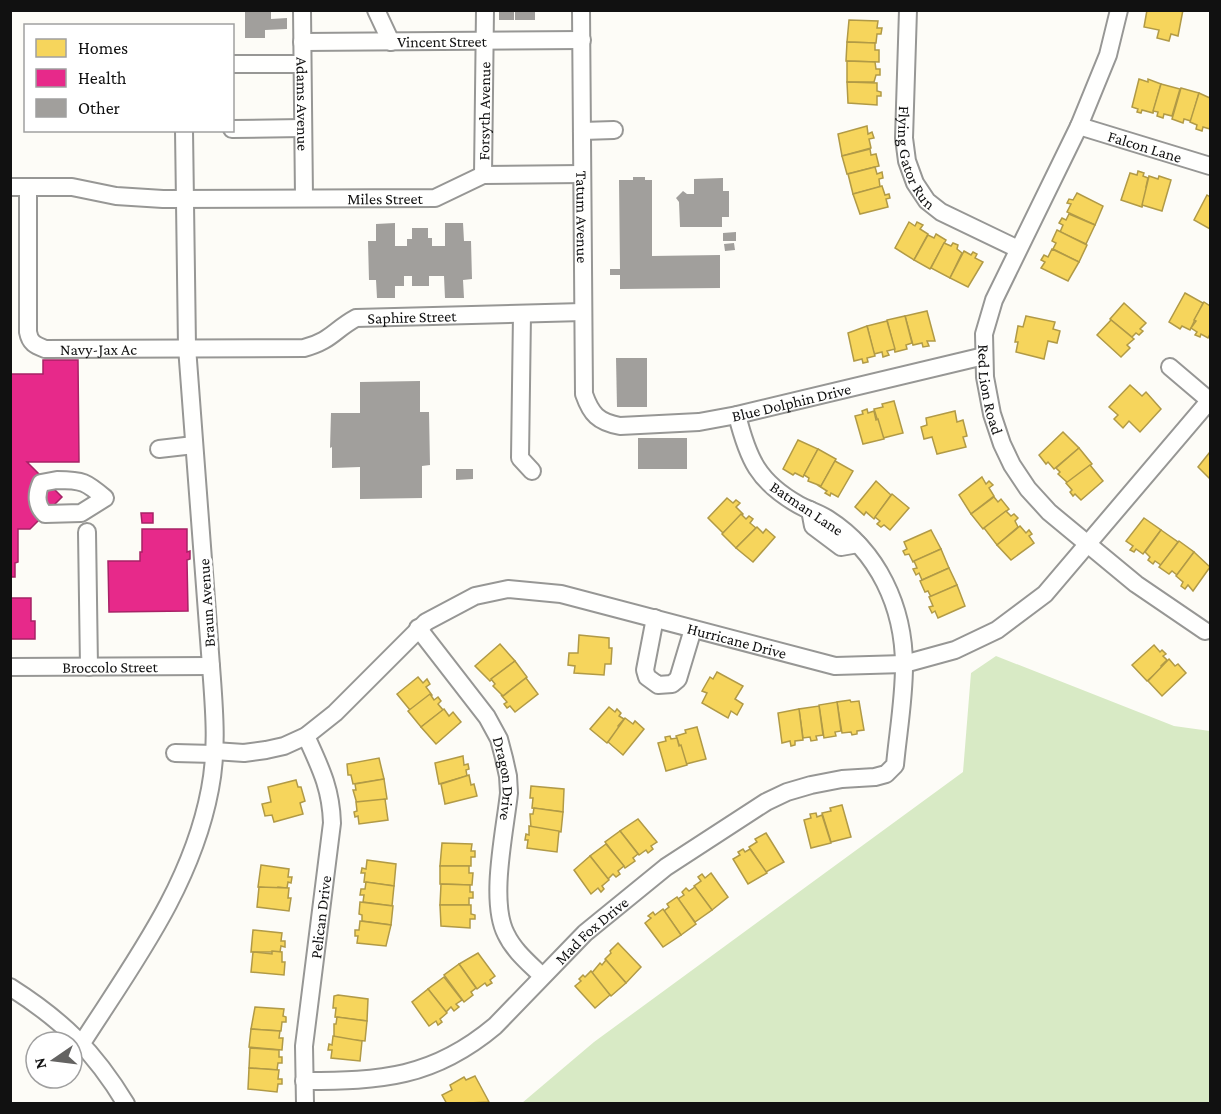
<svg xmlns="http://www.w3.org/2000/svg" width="1221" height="1114" viewBox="0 0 1221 1114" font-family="'Crimson Pro',serif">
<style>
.forest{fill:#d8eac5}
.homes{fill:#f6d55c;stroke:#b19a46;stroke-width:1.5}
.health{fill:#e7298a;stroke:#a72266;stroke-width:1.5}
.building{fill:#a19f9c}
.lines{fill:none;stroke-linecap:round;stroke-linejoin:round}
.minor-casing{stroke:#979795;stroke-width:20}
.minor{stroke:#fffffe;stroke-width:16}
.labels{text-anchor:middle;stroke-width:6;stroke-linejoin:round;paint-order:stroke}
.street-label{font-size:16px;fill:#111;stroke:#fff}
</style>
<rect width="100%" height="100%" fill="#fdfcf7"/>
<polygon class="forest" points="996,656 1174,726 1210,731 1210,1103 522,1103 594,1042 963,772 971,673"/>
<g class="homes">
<polygon points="1147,10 1183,10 1178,36 1171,34 1169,41 1157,38 1159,30 1144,27"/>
<polygon points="849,20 878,21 877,28 882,28 881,34 877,34 876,43 847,42"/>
<polygon points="847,42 875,43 875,50 879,50 879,62 846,61"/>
<polygon points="847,61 875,62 876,69 880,69 880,75 876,75 874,82 847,82"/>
<polygon points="1139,79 1148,82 1148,79 1161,84 1153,113 1142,110 1141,113 1137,112 1138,109 1132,107"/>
<polygon points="847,82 877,83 877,91 881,92 881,96 877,96 877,105 848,103"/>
<polygon points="1161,84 1180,89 1172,116 1164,114 1163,118 1157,116 1158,112 1153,111"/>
<polygon points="1181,88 1199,93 1191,121 1184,119 1183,123 1172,119"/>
<polygon points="1199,93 1210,98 1210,129 1203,127 1202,131 1196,129 1197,125 1190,122"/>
<polygon points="867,126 868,134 872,132 874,138 869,139 871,148 842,156 838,134"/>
<polygon points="870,149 871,155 876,154 879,166 847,174 842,156"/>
<polygon points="875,167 877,174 882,172 883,178 879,179 880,187 853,194 848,174"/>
<polygon points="1138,171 1144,173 1143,176 1148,178 1146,187 1148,187 1142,207 1121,200 1130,173 1137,175"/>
<polygon points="1149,176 1158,179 1159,176 1171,180 1162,211 1142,205"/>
<polygon points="882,186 885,195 889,194 890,198 886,199 888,207 860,214 853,194"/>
<polygon points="1077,193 1103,206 1095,225 1067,212 1071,204 1067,203 1069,199 1073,200"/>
<polygon points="1207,195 1210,197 1210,229 1194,220"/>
<polygon points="1069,214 1095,225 1086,244 1060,232 1063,225 1059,223 1062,218 1066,220"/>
<polygon points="909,222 915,226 917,222 923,225 920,229 928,234 914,260 895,248"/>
<polygon points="1057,230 1087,245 1079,262 1053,249 1056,243 1052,241"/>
<polygon points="936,234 946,240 930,269 914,260 928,235 934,238"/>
<polygon points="944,243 951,246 953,243 958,245 957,249 962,253 950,278 931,268"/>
<polygon points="1052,249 1079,262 1068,281 1041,268 1045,262 1041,260 1044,255 1048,257"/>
<polygon points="964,251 971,255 973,252 977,254 975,258 983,262 968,287 950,278"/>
<polygon points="1185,293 1203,303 1190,330 1182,326 1180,329 1169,322"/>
<polygon points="1204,302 1210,306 1210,334 1208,338 1201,334 1200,337 1195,335 1197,332 1191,328 1196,321 1194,320"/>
<polygon points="1124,303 1146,323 1140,329 1143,331 1139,335 1136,333 1132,337 1110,319"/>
<polygon points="927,311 935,341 927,341 929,346 923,347 922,343 913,345 905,316"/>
<polygon points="905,316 912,343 906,345 907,349 895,352 887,320"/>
<polygon points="1026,316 1055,322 1053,329 1060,331 1057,343 1048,341 1044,359 1016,352 1018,342 1015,342 1018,326 1023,327"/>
<polygon points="1111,320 1134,339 1127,345 1130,348 1121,357 1097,335"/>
<polygon points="887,321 895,349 887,351 889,355 883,357 882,352 874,354 867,326"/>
<polygon points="867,326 875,356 867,358 868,362 863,363 862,359 854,361 848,333"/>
<polygon points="1130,385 1142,396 1146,392 1161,409 1140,432 1129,421 1123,428 1114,419 1118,415 1109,407"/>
<polygon points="894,401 903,433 883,438 874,409 883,407 882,404"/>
<polygon points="867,409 868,413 874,411 876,420 878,419 884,439 863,444 855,416 863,414 862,411"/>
<polygon points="955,411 957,422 963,420 967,436 963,437 966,447 937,454 932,437 924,439 921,427 927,425 926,418"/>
<polygon points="1063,432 1079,448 1054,469 1048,462 1046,464 1039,455"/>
<polygon points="798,440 818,449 803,477 795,473 793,475 783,469"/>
<polygon points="1079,448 1092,464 1068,483 1058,474 1060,472 1056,468"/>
<polygon points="818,449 836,459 821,486 808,481 809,478 804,475"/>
<polygon points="1210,452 1210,479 1198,467"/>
<polygon points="835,461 853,471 838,497 831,493 830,496 825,493 827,491 819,486 821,486"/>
<polygon points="1090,465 1103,481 1081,500 1075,494 1073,496 1070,492 1072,490 1066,483"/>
<polygon points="982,477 986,484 989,481 993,485 989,488 994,496 971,514 959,495"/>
<polygon points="876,481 891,495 874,519 866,512 864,515 855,507"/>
<polygon points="892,494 909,508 890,530 884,525 881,527 877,524 880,521 875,517"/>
<polygon points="994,497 998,502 1001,499 1009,509 983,529 971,514"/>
<polygon points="727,498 733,503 736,500 740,503 736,507 743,514 723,533 708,518"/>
<polygon points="1006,511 1011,516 1014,514 1018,518 1015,521 1018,527 997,545 984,528"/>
<polygon points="741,514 746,519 749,516 753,519 750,523 756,528 736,548 722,534"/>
<polygon points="1144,518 1161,530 1143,554 1136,549 1134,552 1130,550 1133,546 1126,541"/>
<polygon points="1020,526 1026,533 1029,530 1032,534 1029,536 1034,543 1011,560 997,545"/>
<polygon points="757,527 763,533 766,529 775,537 753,562 736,548"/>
<polygon points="931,530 941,549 913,562 909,554 905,555 903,551 907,549 904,542"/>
<polygon points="1161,530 1178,542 1161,565 1155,561 1153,564 1148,560 1150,557 1145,552"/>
<polygon points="1179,541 1194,552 1177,575 1172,571 1169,574 1159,567"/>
<polygon points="941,549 949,568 922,580 919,573 916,575 913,569 917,568 914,561"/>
<polygon points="1194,552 1210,567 1193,591 1188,585 1185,589 1181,586 1183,582 1176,576"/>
<polygon points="949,568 957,585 931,597 928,591 925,592 920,581"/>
<polygon points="957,585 965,606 938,618 935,611 932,613 929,607 933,606 929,597"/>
<polygon points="579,635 609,638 609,648 612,648 611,664 605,664 604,675 574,673 575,666 568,665 569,653 578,653"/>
<polygon points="500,644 515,661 490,681 475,666"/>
<polygon points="1154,645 1160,652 1162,650 1166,654 1163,656 1167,660 1161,666 1162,668 1147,681 1132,665"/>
<polygon points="1169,659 1175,666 1178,664 1186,673 1162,696 1148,681"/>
<polygon points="515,661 527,677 503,696 493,686 495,684 491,679"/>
<polygon points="717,672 743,686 735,699 743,704 737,715 731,711 728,718 702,703 707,693 702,691 710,677 713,679"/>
<polygon points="418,677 423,683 427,679 430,684 426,687 432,695 410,710 397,694"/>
<polygon points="526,678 538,694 515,712 510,706 507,708 504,704 507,702 501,695 503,696"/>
<polygon points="430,694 434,700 438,697 441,701 438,704 443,710 421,727 408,711"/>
<polygon points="850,700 851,702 859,701 864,730 857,731 857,734 852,735 851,732 842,733 837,702"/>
<polygon points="837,702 841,731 835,732 836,736 824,738 819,705"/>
<polygon points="819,706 823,735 816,736 817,740 811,741 810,737 803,738 799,709"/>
<polygon points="609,707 615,712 617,709 621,713 619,716 624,719 618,726 620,728 607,743 590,729"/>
<polygon points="444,709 449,716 453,712 461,722 436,744 421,727"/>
<polygon points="799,709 803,740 795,741 795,745 791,746 790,741 782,743 778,713"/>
<polygon points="625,718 633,724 635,721 644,729 623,755 608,742"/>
<polygon points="697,727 706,759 686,764 676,736 686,733 685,730"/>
<polygon points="670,736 671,739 677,738 679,746 681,745 687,765 666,771 658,743 666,741 665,737"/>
<polygon points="463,756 464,765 468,764 469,769 466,770 467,776 439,784 435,763"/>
<polygon points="379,758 384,779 353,784 351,775 348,775 347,764"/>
<polygon points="469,775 471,785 474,784 477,796 445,804 441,784"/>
<polygon points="384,779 387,799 357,804 353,790 356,790 355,784"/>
<polygon points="296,780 298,787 301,787 305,801 300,803 303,814 274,822 272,815 265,816 262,804 271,802 268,787"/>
<polygon points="531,786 564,789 563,812 532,808 533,798 530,798"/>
<polygon points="385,799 388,820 359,824 358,816 355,817 354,812 357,811 356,802"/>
<polygon points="842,805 851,837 831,842 822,813 831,811 830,808"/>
<polygon points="534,808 563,812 561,832 531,828 530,814 533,814"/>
<polygon points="816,813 817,817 822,815 831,843 811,848 804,820 811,818 810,814"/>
<polygon points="638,819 657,842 651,846 653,849 648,853 646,850 639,855 620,831"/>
<polygon points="529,826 559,831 557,852 527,848 528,840 525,840 526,834 529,835"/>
<polygon points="620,831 638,854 633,858 635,861 625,868 605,842"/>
<polygon points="766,833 784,862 766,872 749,847 757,842 755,839"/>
<polygon points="442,843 472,844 471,851 475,851 475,857 471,857 471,866 440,866"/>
<polygon points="606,844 624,866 618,871 620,874 616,877 613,874 608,879 590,856"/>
<polygon points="743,849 745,852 750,849 767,873 748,884 733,859 740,855 738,852"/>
<polygon points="590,856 609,880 602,886 604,889 601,892 598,888 591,894 574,870"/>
<polygon points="367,860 396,864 394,886 364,882 365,873 361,873 362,868 366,869"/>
<polygon points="261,865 289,869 288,877 292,877 291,883 288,882 287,888 278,887 278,889 258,887"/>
<polygon points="440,866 469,866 469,873 473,873 472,885 440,884"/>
<polygon points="711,873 728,897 712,910 694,886 701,881 698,877 702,874 705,878"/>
<polygon points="366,882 394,886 392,906 363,902 364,895 360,895 361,889 365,889"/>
<polygon points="441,884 470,885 470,892 473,892 473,898 469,898 469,905 440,905"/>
<polygon points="259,887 289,888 288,898 291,898 289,911 257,907"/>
<polygon points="695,887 712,910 695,922 678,899 684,895 682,892 686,888 689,891"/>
<polygon points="677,897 696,924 681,935 664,911 669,907 667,904"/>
<polygon points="360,902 393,906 391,925 362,921 362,915 359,914"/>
<polygon points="440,905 471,905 471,914 475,915 475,919 470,919 470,928 441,926"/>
<polygon points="663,909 681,935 663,947 645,923 651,918 648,916 653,912 655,915"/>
<polygon points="360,921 391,925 386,946 357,943 358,936 355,936 355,930 359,930"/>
<polygon points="253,930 282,933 281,941 285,941 285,947 281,946 280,952 251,952"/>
<polygon points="618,943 641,967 626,983 605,959 611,953 610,951"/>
<polygon points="272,951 282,952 282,962 285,962 284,975 251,972 253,952 272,954"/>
<polygon points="478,953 495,976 490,980 492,983 487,986 485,983 477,989 459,964"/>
<polygon points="606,960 626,983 611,996 591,974 600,963 602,965"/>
<polygon points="459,964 476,988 471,992 473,995 464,1002 444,975"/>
<polygon points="591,971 610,995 595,1008 575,986 581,981 579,979 583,975 585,977"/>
<polygon points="444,977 462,1000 456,1004 459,1007 454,1011 451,1007 446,1012 428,989"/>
<polygon points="428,989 447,1013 440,1019 442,1022 438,1025 436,1021 429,1026 412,1002"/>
<polygon points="338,995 368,999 367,1021 335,1017 336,1008 333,1008 334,996"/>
<polygon points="255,1007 284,1009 283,1016 286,1017 286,1022 282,1022 281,1031 251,1029"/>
<polygon points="337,1017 367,1021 365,1041 334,1038 334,1024 336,1024"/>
<polygon points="251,1029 280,1031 279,1038 283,1038 282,1050 249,1047"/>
<polygon points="333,1036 362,1041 360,1061 331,1058 332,1050 328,1050 329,1044 332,1045"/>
<polygon points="250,1048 279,1050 279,1057 282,1057 282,1063 278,1063 277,1070 249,1068"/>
<polygon points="249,1068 279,1070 278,1079 282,1079 282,1084 278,1084 277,1092 248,1089"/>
<polygon points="475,1076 489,1102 447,1104 442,1095 452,1090 450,1085 464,1077 466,1080"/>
</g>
<g class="health">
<polygon points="43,360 78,360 79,462 27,462 62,497 30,529 18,529 18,562 15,563 15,577 10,577 10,374 43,374"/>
<polygon points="141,513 153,513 153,523 142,523"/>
<polygon points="142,529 187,529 187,552 190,551 190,559 187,560 188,611 109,612 108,561 140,561 140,552 142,552"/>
<polygon points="10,598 31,598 31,621 35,621 35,639 10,639"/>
</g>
<g class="building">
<polygon points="245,10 271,10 271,19 287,18 287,29 265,30 265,38 245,38"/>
<rect x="499" y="10" width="15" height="10"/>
<rect x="515" y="10" width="20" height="10"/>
<polygon points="633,177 645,177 645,180 652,180 652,256 720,255 720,288 620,289 620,275 610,275 610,269 620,269 619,180 633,180"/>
<polygon points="723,178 723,191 729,191 729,217 722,217 722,227 680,227 679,202 676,198 683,191 687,194 694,194 694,179"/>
<polygon points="395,223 395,246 407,246 407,239 412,239 412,228 428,228 428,238 432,238 432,246 445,246 445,223 463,223 464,241 471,241 472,279 463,280 464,298 445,298 444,276 429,276 429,286 412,286 412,276 404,276 404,286 395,286 395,298 377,298 376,280 369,280 368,241 376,241 376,224"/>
<polygon points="736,232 736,241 723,241 723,233"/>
<polygon points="734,243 735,250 725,251 724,244"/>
<polygon points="616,358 647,358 647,407 617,407"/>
<polygon points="420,381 420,412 429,412 430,465 422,466 422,498 360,499 360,467 332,468 332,447 330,448 331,413 360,413 360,382"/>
<rect x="638" y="438" width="49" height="31"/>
<polygon points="456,469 473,469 473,479 456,480"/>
</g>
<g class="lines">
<g class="minor-casing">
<g id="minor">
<path id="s1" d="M302 10 304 198"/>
<polyline points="376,10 391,42"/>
<path id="s2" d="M581 10 584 394C591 414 598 422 620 426L699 422 737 415 984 356"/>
<path id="s3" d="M908 10 904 138 907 161 915 183 927 201 941 212 1018 249"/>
<path id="s4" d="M1119 10 1108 55 1079 126 994 300 984 334 985 377 992 414 1002 444 1012 465 1028 489 1049 512 1136 584 1205 631"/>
<path id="s5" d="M302 42 582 40"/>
<polyline points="232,64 302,64"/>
<path id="s6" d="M1079 126 1210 166"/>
<polyline points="232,129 303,128"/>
<polyline points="582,131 614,130"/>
<path id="s7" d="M483 175 485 10"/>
<path id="s8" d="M10 187H72L116 196 163 199 435 198 483 175 582 174"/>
<path id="s9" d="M28 187V332C30 343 35 345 45 349L304 348C331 341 334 330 356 318L583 312"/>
<polyline points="522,314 520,458 532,471"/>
<polyline points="1170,367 1210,401"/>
<polyline points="159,449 194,445"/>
<path d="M57 480C83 480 86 482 105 498L81 513 45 514C36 506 36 494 41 483Z"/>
<polyline points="810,510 813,526 841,547 858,544"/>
<polyline points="87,532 89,667"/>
<polyline points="655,618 645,670 647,677 658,685 672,684 678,679 693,629"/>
<path id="s10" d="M418 628 487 717 499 739 504 758 508 776 509 793C505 831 489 901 506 934 514 951 529 963 542 976"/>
<path id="s11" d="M10 667 211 666"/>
<path id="s12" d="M214 751 244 753 266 750 284 746 306 736 335 713 426 622 475 596 508 589 561 594 835 666 904 664 955 650 997 630 1045 594 1210 400"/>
<polyline points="175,753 214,754"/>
<path d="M10 987C62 1020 94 1051 126 1104"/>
<path d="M82 1043C134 962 192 885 210 789 218 748 214 707 211 666L187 347 184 130"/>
<path id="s13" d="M304 1081C381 1081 433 1078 495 1026L585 933 666 867 766 802 787 792 811 785 842 779 875 777 886 774 895 765C898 733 904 699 904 666 904 607 878 551 828 519 819 513 808 510 799 505 758 482 748 459 737 415"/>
<path id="s14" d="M305 1104 304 1046 332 823C331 788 320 767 306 736"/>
</g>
</g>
<use href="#minor" class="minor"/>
</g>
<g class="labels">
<g class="street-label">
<text dy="6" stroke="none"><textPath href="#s5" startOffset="140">Vincent Street</textPath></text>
<text dy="6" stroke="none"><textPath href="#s1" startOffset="94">Adams Avenue</textPath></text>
<text dy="6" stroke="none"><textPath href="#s7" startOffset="64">Forsyth Avenue</textPath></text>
<text dy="6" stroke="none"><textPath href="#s6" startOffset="69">Falcon Lane</textPath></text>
<text dy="6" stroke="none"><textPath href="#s3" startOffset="150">Flying Gator Run</textPath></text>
<text dy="6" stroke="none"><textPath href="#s8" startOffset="376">Miles Street</textPath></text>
<text dy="6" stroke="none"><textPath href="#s2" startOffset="207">Tatum Avenue</textPath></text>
<text dy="6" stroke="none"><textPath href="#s9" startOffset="546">Saphire Street</textPath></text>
<text dy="6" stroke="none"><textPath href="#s9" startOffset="224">Navy-Jax Ac</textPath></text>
<text dy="6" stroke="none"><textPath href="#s4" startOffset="408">Red Lion Road</textPath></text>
<text dy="6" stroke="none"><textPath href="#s2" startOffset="609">Blue Dolphin Drive</textPath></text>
<text transform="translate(807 508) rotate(34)" y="6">Batman Lane</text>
<text transform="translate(206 603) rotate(-94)" y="6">Braun Avenue</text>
<text dy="6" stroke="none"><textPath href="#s12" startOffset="585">Hurricane Drive</textPath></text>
<text dy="6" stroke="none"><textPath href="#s11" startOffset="100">Broccolo Street</textPath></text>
<text dy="6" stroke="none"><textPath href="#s10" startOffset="178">Dragon Drive</textPath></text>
<text dy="6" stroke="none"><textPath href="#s14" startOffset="188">Pelican Drive</textPath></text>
<text dy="6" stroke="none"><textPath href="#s13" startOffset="340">Mad Fox Drive</textPath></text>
</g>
</g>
<rect width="1221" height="1114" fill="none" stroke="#111111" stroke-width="24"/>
<rect x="24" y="24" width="210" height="108" fill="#ffffff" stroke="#a0a0a0" stroke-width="1.5"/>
<rect x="36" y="39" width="30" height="18" fill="#f6d55c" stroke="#a0a0a0" stroke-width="1.5"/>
<text x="78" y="54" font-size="18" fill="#111111">Homes</text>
<rect x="36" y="69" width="30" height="18" fill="#e7298a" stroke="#a0a0a0" stroke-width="1.5"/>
<text x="78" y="84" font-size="18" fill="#111111">Health</text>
<rect x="36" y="99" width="30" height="18" fill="#a19f9c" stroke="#a0a0a0" stroke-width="1.5"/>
<text x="78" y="114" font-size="18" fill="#111111">Other</text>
<g transform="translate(54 1060) rotate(256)"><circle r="28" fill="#ffffff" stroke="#a0a0a0" stroke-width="1.5"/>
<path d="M0-4.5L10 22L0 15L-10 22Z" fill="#646362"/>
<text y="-9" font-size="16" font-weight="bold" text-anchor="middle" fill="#111111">N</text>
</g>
</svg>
